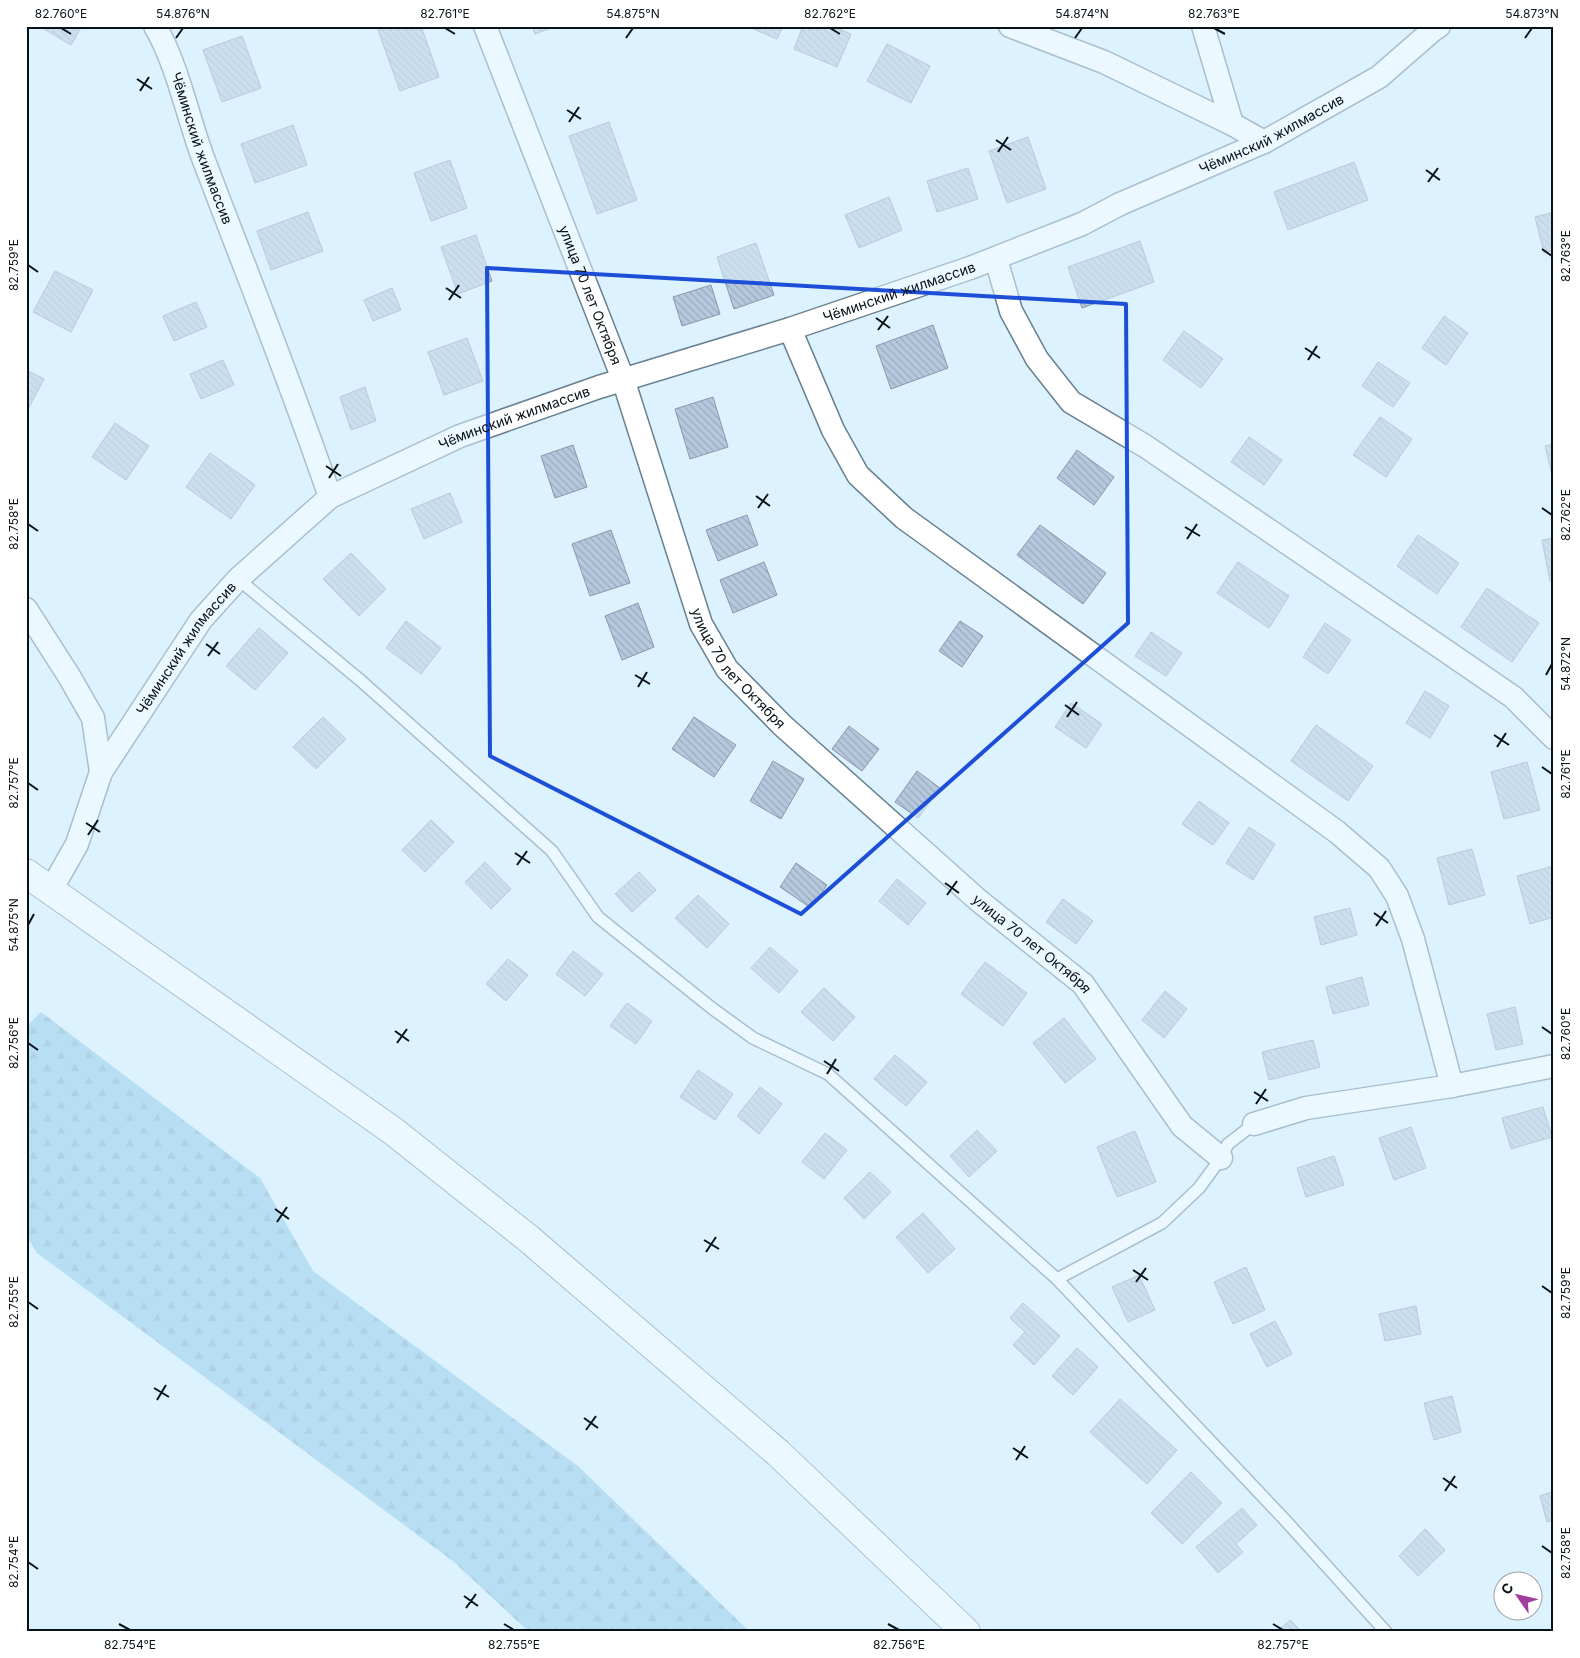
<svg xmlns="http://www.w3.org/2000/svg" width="1580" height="1658" viewBox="0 0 1580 1658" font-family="Inter,sans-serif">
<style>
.forest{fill:url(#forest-firs)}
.building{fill:url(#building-back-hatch);stroke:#8899ad}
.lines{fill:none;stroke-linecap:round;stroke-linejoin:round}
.lane-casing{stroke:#688190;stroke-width:14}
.street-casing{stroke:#688190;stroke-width:25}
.secondary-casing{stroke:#688190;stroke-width:30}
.lane{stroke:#fff;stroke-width:11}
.street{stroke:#fff;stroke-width:22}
.secondary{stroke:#fff;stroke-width:28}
.marked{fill:none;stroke:#1d4ed8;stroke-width:4;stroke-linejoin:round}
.ticks{fill:none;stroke:#081217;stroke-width:2}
.labels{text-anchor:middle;stroke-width:5;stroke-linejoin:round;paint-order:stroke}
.street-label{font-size:14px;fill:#081217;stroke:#fff}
.neatline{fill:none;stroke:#081217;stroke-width:2}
.ticks-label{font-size:12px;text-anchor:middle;fill:#081217}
</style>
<defs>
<pattern id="forest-firs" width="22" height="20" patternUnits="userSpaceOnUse" patternTransform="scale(1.25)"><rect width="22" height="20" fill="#8dc5e6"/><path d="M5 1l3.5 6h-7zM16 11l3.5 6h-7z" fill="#78a8c5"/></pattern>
<pattern id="building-back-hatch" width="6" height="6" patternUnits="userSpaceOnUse" patternTransform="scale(1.25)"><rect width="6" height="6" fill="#b6c8dd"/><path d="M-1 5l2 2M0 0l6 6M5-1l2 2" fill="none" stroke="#9babbd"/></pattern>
</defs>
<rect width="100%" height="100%" fill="#dcf2ff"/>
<polygon class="forest" points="41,1012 260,1178 313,1271 578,1466 750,1632 529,1632 454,1562 37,1253 26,1235 26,1027"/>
<g class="building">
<polygon points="39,26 82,26 71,45"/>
<polygon points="388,26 421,26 439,77 400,91 378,30"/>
<polygon points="532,26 556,26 535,34"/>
<polygon points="747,26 783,26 777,39"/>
<polygon points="803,26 832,26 851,34 837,67 794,49"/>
<polygon points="242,36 261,88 222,102 203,50"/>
<polygon points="887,44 930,66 911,103 867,81"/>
<polygon points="609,122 637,200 597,214 569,136"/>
<polygon points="293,125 307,165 255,183 241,144"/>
<polygon points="1028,137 1046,189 1007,203 989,151"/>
<polygon points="450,160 467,208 431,221 414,173"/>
<polygon points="1354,162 1368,200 1288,230 1274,192"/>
<polygon points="968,168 978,199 937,212 927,181"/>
<polygon points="889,197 902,230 859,248 845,215"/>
<polygon points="308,212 323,251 271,270 257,231"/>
<polygon points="1554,212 1554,250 1544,253 1535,217"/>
<polygon points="476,235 492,281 458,294 441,247"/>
<polygon points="1140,241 1154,282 1082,308 1068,267"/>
<polygon points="756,243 774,295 734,309 717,257"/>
<polygon points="55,271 93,290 71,332 33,312"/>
<polygon points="711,285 720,314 682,326 673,297"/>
<polygon points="392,288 401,310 373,321 364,300"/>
<polygon points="196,302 207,327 174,341 163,316"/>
<polygon points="1444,316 1468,333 1446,365 1422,348"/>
<polygon points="933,325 948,368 891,389 876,346"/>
<polygon points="1184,331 1223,359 1201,388 1163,360"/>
<polygon points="467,338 483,381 444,395 428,352"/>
<polygon points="223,360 234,385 201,399 190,374"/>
<polygon points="1378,362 1410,383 1393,407 1362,386"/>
<polygon points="26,370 44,379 26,413"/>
<polygon points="365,387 376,421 351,430 340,397"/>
<polygon points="713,397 728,447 690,459 675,409"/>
<polygon points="1380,417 1412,439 1386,477 1353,455"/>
<polygon points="115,423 149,446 126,480 92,457"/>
<polygon points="1249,437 1282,460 1264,485 1231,462"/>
<polygon points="1554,444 1554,483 1545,446"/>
<polygon points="573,445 587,487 555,498 541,456"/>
<polygon points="1077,450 1114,477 1094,505 1057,478"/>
<polygon points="210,453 255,485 231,519 186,487"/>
<polygon points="450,493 462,522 424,539 411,509"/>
<polygon points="747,515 758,545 718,561 706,530"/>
<polygon points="1040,525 1106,573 1083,604 1017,555"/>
<polygon points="611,530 630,583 590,596 572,544"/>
<polygon points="1418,535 1459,563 1437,594 1397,566"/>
<polygon points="1554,538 1554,580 1550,581 1542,540"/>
<polygon points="351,553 386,589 359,616 323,579"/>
<polygon points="764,562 777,595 733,613 720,580"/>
<polygon points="1238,562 1289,596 1269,628 1217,593"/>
<polygon points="1487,588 1539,623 1512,662 1461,627"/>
<polygon points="638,603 654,647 622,660 605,616"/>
<polygon points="406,621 441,648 421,674 386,648"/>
<polygon points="960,621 983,636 962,667 939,651"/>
<polygon points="1325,623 1351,640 1328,674 1303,657"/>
<polygon points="259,628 288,653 255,690 226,666"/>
<polygon points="1151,632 1182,653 1166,676 1135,656"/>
<polygon points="1425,691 1449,706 1430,738 1406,723"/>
<polygon points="1071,703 1102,724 1086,748 1055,727"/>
<polygon points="323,717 346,739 316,769 293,747"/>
<polygon points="694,717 736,745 714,777 672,749"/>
<polygon points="1316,725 1373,766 1348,801 1291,761"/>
<polygon points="849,726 879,749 862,771 832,749"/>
<polygon points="773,761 804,779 781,819 750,801"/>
<polygon points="1527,762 1540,810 1504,819 1491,772"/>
<polygon points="917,771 940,788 918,818 895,802"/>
<polygon points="1199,801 1229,823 1213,845 1182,824"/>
<polygon points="431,820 454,842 425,872 402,850"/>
<polygon points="1249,827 1275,844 1253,880 1226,863"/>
<polygon points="1472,849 1485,895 1449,905 1437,858"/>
<polygon points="485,862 511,889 491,909 465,882"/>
<polygon points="796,863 827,885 811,908 780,887"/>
<polygon points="1554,866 1554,917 1530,924 1517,876"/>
<polygon points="639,872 656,890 632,912 615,894"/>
<polygon points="897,879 926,903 908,925 879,901"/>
<polygon points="698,895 729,924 707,948 675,918"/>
<polygon points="1063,899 1093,921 1076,944 1046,922"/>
<polygon points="1350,908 1357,935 1321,945 1314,917"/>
<polygon points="770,947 798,971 779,993 751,968"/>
<polygon points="573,951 603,974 585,996 556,974"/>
<polygon points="508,959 528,975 506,1001 486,984"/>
<polygon points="985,962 1027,993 1003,1026 961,994"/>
<polygon points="1362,977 1369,1005 1333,1014 1326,987"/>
<polygon points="824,988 855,1017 833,1041 801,1012"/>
<polygon points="1165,991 1187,1009 1164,1038 1142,1020"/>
<polygon points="627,1003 652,1021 636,1044 610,1026"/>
<polygon points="1515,1007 1523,1044 1496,1050 1487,1014"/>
<polygon points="1064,1018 1096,1059 1065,1083 1033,1043"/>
<polygon points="1313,1040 1320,1067 1269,1080 1262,1052"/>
<polygon points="895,1055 927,1082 906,1106 874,1079"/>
<polygon points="698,1070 733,1094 715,1120 680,1097"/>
<polygon points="760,1087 782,1104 759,1134 737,1116"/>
<polygon points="1543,1107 1552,1137 1511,1149 1502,1118"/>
<polygon points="1411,1127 1426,1168 1394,1180 1379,1138"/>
<polygon points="977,1130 997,1151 969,1177 950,1156"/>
<polygon points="1135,1131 1156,1182 1117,1197 1097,1147"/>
<polygon points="825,1133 847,1150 824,1179 802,1162"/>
<polygon points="1334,1156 1344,1185 1306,1197 1297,1168"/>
<polygon points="870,1172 891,1192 864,1219 844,1198"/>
<polygon points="923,1213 955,1249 928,1273 896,1237"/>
<polygon points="1246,1267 1265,1310 1233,1324 1214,1282"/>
<polygon points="1139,1275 1155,1310 1128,1322 1112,1287"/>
<polygon points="1023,1303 1060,1336 1034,1365 1013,1345 1025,1332 1010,1318"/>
<polygon points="1416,1306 1421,1334 1385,1341 1379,1314"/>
<polygon points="1275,1321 1292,1354 1267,1367 1250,1334"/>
<polygon points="1077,1348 1098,1367 1073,1395 1052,1376"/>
<polygon points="1452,1396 1461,1432 1434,1440 1424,1403"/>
<polygon points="1120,1399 1177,1450 1147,1484 1090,1432"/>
<polygon points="1191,1472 1222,1503 1182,1544 1151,1513"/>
<polygon points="1554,1491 1554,1520 1547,1522 1540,1496"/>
<polygon points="1242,1508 1257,1525 1236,1544 1243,1552 1218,1573 1196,1547"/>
<polygon points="1425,1529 1445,1550 1418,1576 1399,1556"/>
<polygon points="1290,1620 1302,1632 1277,1632"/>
</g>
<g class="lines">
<g class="lane-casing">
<g id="lane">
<polyline points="238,579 360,680 552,851 598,917 713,1009 753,1038 828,1074 1057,1279 1162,1223 1199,1188 1221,1158 1228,1144 1254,1124"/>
<polyline points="1057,1279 1285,1520 1386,1632"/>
</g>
</g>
<g class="street-casing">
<g id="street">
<path id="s1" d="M155 26C178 66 187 115 203 158 246 271 291 383 330 497"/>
<path id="s2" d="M485 26 623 379 701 624 727 669 782 725 978 900 1083 984 1182 1126 1221 1158"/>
<polyline points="1010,26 1104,62 1232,124 1264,142"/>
<polyline points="1203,26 1232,124"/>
<polyline points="996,259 1011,311 1037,359 1071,402 1145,446 1446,651 1513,697 1554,738"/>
<polyline points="790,329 833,430 858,475 904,518 1337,832 1379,868 1397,896 1413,939 1452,1086"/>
<polyline points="26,609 69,676 93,718 101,772"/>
<path id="s3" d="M51 890 77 844 101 772 201 620 238 579 330 497 460 436 599 387 790 329 970 268 1082 224 1120 204 1264 142 1379 77 1433 30 1439 26"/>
<polyline points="1254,1124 1306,1108 1452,1086 1554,1066"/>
</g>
</g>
<g class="secondary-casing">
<polyline id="secondary" points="26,873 393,1131 529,1239 778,1453 966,1632"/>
</g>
<use href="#lane" class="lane"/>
<use href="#street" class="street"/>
<use href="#secondary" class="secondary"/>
</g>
<path d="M0 0H1580V1658H0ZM487 268 1126 304 1128 623 801 914 490 756Z" fill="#dcf2ff" fill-opacity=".55" fill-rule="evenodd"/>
<path class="marked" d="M487 268 1126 304 1128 623 801 914 490 756Z"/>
<path class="ticks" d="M61 28 71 34M445 28 455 34M830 28 840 34M1214 28 1225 34M176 38 183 28M626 38 633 28M1075 38 1082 28M1525 38 1532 28M137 79 152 89M140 91 149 77M567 110 581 119M569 122 579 107M996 140 1011 150M998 152 1008 137M1426 170 1440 180M1428 182 1438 168M1542 249 1552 256M28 265 38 272M446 288 461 298M449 300 459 285M876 318 890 328M878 330 888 316M1305 348 1320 358M1308 360 1317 346M326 466 341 476M329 478 338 464M756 496 770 506M758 508 768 494M1542 508 1552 515M28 524 38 531M1185 527 1200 536M1187 539 1197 524M206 644 220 654M208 656 218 642M635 675 650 684M1546 675 1552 664M638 687 647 672M1065 705 1079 715M1067 717 1077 702M1494 735 1509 745M1497 747 1506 733M1542 767 1552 774M28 783 38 790M86 823 100 832M88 835 98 820M515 853 530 863M517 865 527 851M945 883 959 893M947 895 957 881M1374 913 1388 923M28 925 34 914M1376 926 1386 911M1542 1027 1552 1034M395 1031 409 1041M28 1043 38 1050M397 1043 407 1029M824 1061 839 1071M827 1074 836 1059M1254 1092 1268 1101M1256 1104 1266 1089M275 1209 289 1219M277 1222 287 1207M704 1240 719 1249M706 1252 716 1237M1133 1270 1148 1280M1136 1282 1146 1268M1542 1286 1552 1293M28 1302 38 1309M154 1388 169 1397M157 1400 166 1385M584 1418 598 1428M586 1430 596 1416M1013 1448 1028 1458M1016 1460 1025 1446M1443 1478 1457 1488M1445 1491 1455 1476M1542 1546 1552 1553M28 1562 38 1569M464 1596 478 1606M466 1608 476 1594M119 1624 130 1630M504 1624 514 1630M888 1624 899 1630M1273 1624 1283 1630"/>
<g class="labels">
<g class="street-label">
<text dy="5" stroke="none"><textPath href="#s3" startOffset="1500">Чёминский жилмассив</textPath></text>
<text dy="5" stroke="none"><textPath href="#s1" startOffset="131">Чёминский жилмассив</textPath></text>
<text dy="5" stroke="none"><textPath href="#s3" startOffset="1095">Чёминский жилмассив</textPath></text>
<text dy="5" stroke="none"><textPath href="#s2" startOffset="289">улица 70 лет Октября</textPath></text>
<text dy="5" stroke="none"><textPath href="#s3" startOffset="690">Чёминский жилмассив</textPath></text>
<text dy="5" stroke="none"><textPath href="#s3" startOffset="279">Чёминский жилмассив</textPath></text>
<text dy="5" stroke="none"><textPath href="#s2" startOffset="694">улица 70 лет Октября</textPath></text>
<text dy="5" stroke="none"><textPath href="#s2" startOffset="1099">улица 70 лет Октября</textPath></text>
</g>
</g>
<rect width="1580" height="1658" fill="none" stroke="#ffffff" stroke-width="55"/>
<g transform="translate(1518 1596) rotate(304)"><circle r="24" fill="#ffffff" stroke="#9ca0a2"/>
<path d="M0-4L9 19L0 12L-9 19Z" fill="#a33c9f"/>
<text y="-8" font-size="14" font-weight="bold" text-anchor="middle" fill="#081217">С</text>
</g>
<rect x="28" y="28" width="1524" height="1602" class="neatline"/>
<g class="ticks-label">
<text x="61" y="18">82.760°E</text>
<text x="183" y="18">54.876°N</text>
<text x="445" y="18">82.761°E</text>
<text x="633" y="18">54.875°N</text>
<text x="830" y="18">82.762°E</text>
<text x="1082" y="18">54.874°N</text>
<text x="1214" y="18">82.763°E</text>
<text x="1532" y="18">54.873°N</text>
<text transform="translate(1566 256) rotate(-90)" y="4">82.763°E</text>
<text transform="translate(14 265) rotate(-90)" y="4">82.759°E</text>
<text transform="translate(1566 515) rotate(-90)" y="4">82.762°E</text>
<text transform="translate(14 524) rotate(-90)" y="4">82.758°E</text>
<text transform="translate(1566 664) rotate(-90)" y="4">54.872°N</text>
<text transform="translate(1566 774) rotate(-90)" y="4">82.761°E</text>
<text transform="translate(14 783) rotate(-90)" y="4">82.757°E</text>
<text transform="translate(14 925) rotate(-90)" y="4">54.875°N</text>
<text transform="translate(1566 1034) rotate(-90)" y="4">82.760°E</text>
<text transform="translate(14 1043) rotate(-90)" y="4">82.756°E</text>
<text transform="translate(1566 1293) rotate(-90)" y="4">82.759°E</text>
<text transform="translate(14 1302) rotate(-90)" y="4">82.755°E</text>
<text transform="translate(1566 1553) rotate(-90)" y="4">82.758°E</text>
<text transform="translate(14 1562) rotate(-90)" y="4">82.754°E</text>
<text x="130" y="1649">82.754°E</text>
<text x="514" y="1649">82.755°E</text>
<text x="899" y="1649">82.756°E</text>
<text x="1283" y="1649">82.757°E</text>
</g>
</svg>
